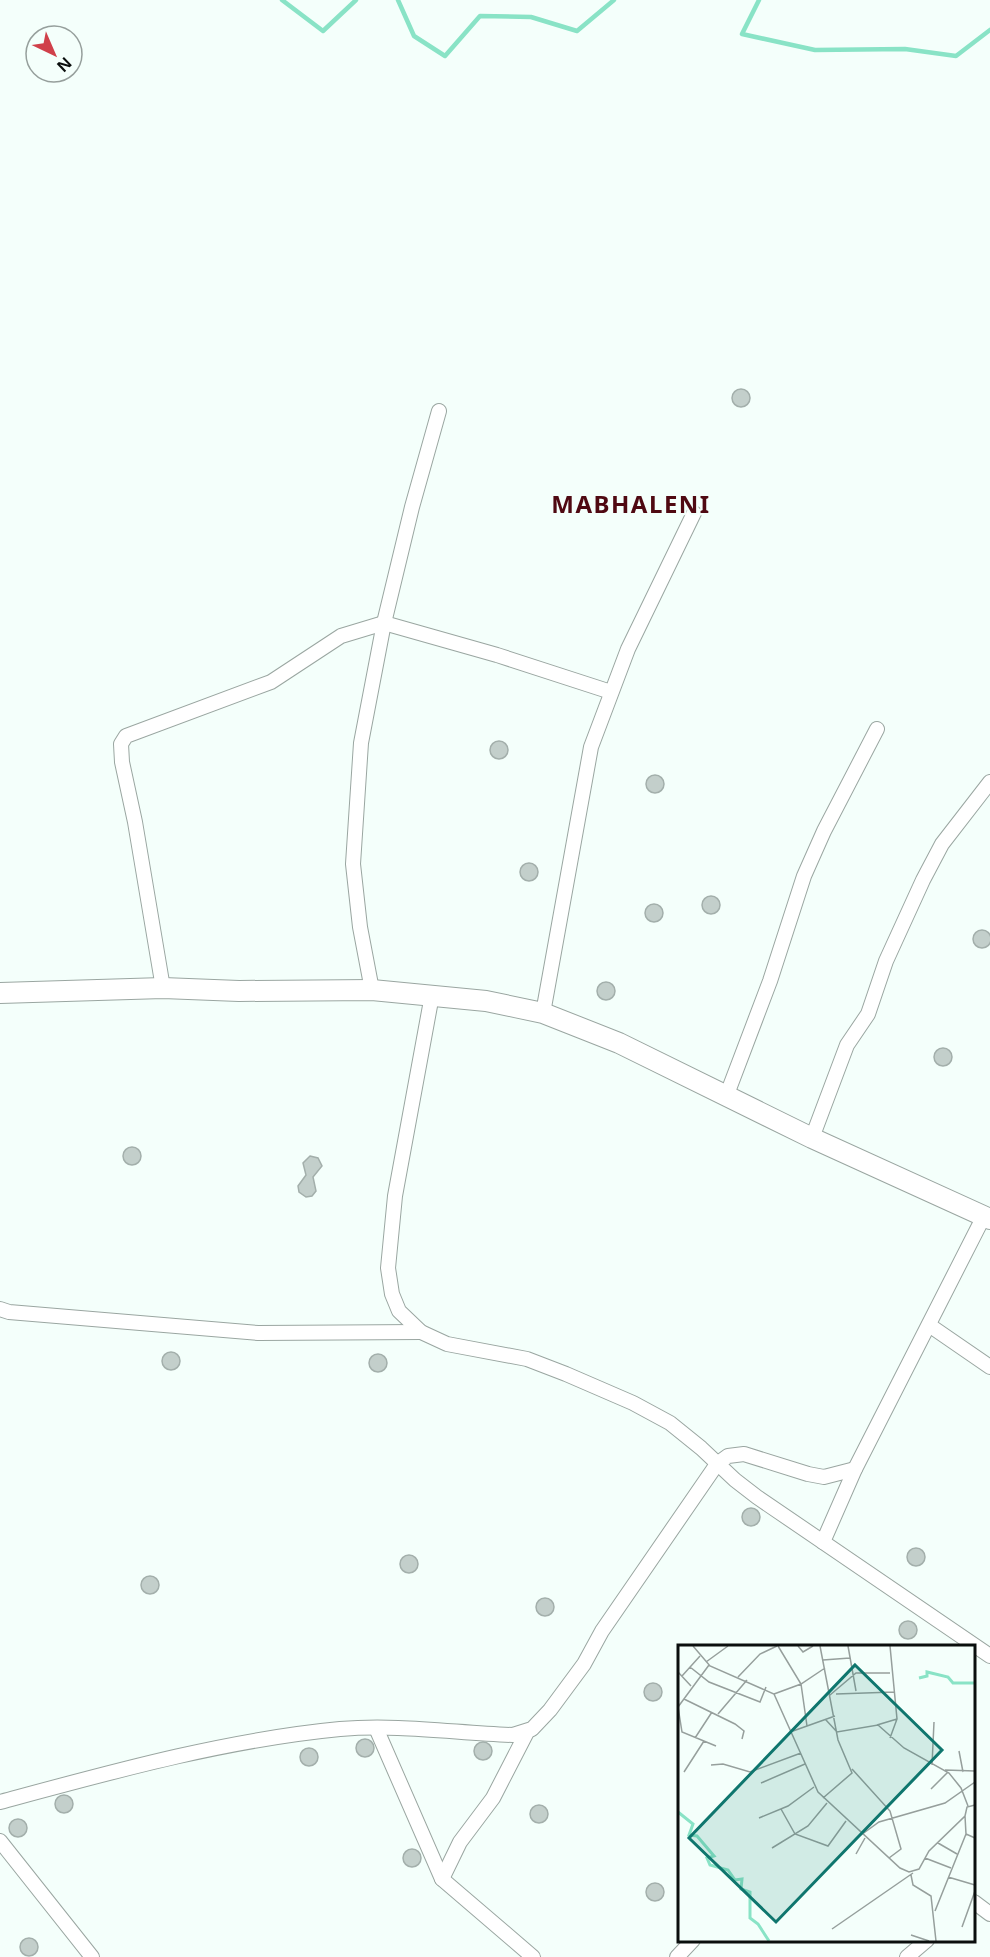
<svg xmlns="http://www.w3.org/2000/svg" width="990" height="1957" viewBox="0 0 990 1957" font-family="'Noto Sans',sans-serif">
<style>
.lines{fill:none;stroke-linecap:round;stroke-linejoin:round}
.stream{stroke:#89e3c6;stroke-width:4.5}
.building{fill:#c3cfcb;stroke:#a3afab;stroke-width:1.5}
.street-casing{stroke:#9aa6a1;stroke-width:16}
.secondary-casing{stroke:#9aa6a1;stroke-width:22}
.street{stroke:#fff;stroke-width:14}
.secondary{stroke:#fff;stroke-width:20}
.labels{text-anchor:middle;stroke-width:4.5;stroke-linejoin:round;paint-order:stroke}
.district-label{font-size:24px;font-weight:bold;letter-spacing:1.5px;fill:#4f0912;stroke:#f4fffb}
.inset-river{fill:none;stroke:#89e3c6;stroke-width:3}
.inset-road{fill:none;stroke:#969f9c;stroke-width:1.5}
.view{fill:#0f766e;fill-opacity:0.15;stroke:#0f766e;stroke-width:3}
.inset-edge{fill:none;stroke:#0a0e0d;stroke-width:3}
</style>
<rect width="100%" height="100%" fill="#f4fffb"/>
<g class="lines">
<g class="stream">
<polyline points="282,0 323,31 356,0"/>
<polyline points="398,0 414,36 445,56 480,16 531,17 577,31 614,0"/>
<polyline points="759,0 742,34 815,50 905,49 956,56 990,30"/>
</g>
</g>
<g class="building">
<circle cx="741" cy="398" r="9"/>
<circle cx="499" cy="750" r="9"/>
<circle cx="655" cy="784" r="9"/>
<circle cx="529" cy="872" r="9"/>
<circle cx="711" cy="905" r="9"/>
<circle cx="654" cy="913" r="9"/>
<circle cx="982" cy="939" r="9"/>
<circle cx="606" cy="991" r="9"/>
<circle cx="943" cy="1057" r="9"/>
<circle cx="132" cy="1156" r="9"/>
<polygon points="310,1156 318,1158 322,1166 313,1177 316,1191 312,1196 306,1197 299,1192 298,1186 306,1175 303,1163"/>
<circle cx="171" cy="1361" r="9"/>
<circle cx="378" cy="1363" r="9"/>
<circle cx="751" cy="1517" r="9"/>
<circle cx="916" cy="1557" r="9"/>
<circle cx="409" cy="1564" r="9"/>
<circle cx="150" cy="1585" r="9"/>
<circle cx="545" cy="1607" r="9"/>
<circle cx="908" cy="1630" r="9"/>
<circle cx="653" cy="1692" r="9"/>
<circle cx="365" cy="1748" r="9"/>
<circle cx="483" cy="1751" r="9"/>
<circle cx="309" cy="1757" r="9"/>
<circle cx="64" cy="1804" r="9"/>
<circle cx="539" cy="1814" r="9"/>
<circle cx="18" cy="1828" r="9"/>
<circle cx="412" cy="1858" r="9"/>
<circle cx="655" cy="1892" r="9"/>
<circle cx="29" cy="1947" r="9"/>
</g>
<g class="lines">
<g class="street-casing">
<g id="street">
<polyline points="163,988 135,822 122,762 121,744 126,736 271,682 341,636 384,623 497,655 611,692"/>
<polyline points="372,990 360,927 353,864 361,743 384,623 412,507 439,411"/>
<polyline points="432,995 395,1196 388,1268 392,1294 399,1311 421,1332 447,1344 527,1359 566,1374 633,1403 670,1423 701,1448 735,1480 757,1497 990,1656"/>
<polyline points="543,1013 591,747 628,649 694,513"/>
<polyline points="726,1097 770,981 804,876 824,831 877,729"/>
<polyline points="812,1138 847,1045 868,1014 886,961 923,880 942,844 990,782"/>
<polyline points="0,1309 9,1312 258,1333 421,1332"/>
<polyline points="929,1325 990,1367"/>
<polyline points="823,1542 855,1469 984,1216"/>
<polyline points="376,1728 442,1879 533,1957"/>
<path d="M0 1802C111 1772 225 1740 340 1729 398 1724 456 1733 513 1735L532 1729 550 1710 584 1664 602 1631 717 1464 728 1456 744 1454 808 1474 824 1477 855 1469"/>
<polyline points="0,1841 92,1957"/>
<polyline points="442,1879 460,1842 493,1798 527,1732"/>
<polyline points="974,1902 990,1914"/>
<polyline points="677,1957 693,1940"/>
<polyline points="907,1957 927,1940"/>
</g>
</g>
<g class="secondary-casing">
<polyline id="secondary" points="0,993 163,988 239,991 372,990 486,1001 543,1013 619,1043 812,1138 990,1219"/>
</g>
<use href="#street" class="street"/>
<use href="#secondary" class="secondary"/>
</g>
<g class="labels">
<g class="district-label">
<text x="631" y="513">MABHALENI</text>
</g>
</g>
<g transform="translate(678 1645)">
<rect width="297" height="297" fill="#f4fffb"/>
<path class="inset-river" d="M241 33 249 31V27L270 32 275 38H297M0 167 15 179 11 190 19 191 36 211 29 213 32 220 50 225 57 235 64 234 63 244 72 247V273L80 279 91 296"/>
<path class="inset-road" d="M15 1 32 21 96 49 140 147 222 223 231 227 241 224 251 206 287 171 289 162 297 160M100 1 123 39 129 81M120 1 125 7 135 1M142 1 160 95 174 128 145 153M170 1 178 46M145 15 172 13M28 17 50 1M12 22 31 37 82 57 88 42M0 27 13 41M4 31 22 11M60 32 82 9 99 1M96 49 123 39 147 23M158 49 216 47M152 50 178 28H212M6 54 57 79 66 86 64 94M0 62 4 87 38 101M0 62 31 20M40 69 69 35M148 75 159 87 200 80 226 103 271 128 283 143 290 161M199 80 219 74M115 86 157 71M17 93 34 67M212 93 219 74 212 1M281 106 285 127M33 120 45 119 72 127 123 108M254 120 256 77M174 124 212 166 223 204 211 213M267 125 297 126M6 127 26 96M83 138 127 119M253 144 270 127M103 164 117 189 150 201 168 176M287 171 288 189 297 193M81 173 110 161 136 142M183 190 201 177 267 158 297 137M260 198 279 209M94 203 130 181 149 158M178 209 187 193M247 213 273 223M233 230 235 240 253 251 258 296M270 232 297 240M257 266 288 189M284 282 297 246M154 284 235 228M233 290 251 296"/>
<path class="view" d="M177 20 264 105 98 277 11 193Z"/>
<rect width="297" height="297" class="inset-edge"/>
</g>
<g transform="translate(54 54) rotate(136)"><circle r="28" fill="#f4fffb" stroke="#969f9c" stroke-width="1.5"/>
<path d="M0-4.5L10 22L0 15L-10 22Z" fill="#d0404a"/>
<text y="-9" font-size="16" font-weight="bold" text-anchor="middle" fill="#0a0e0d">N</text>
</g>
</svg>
